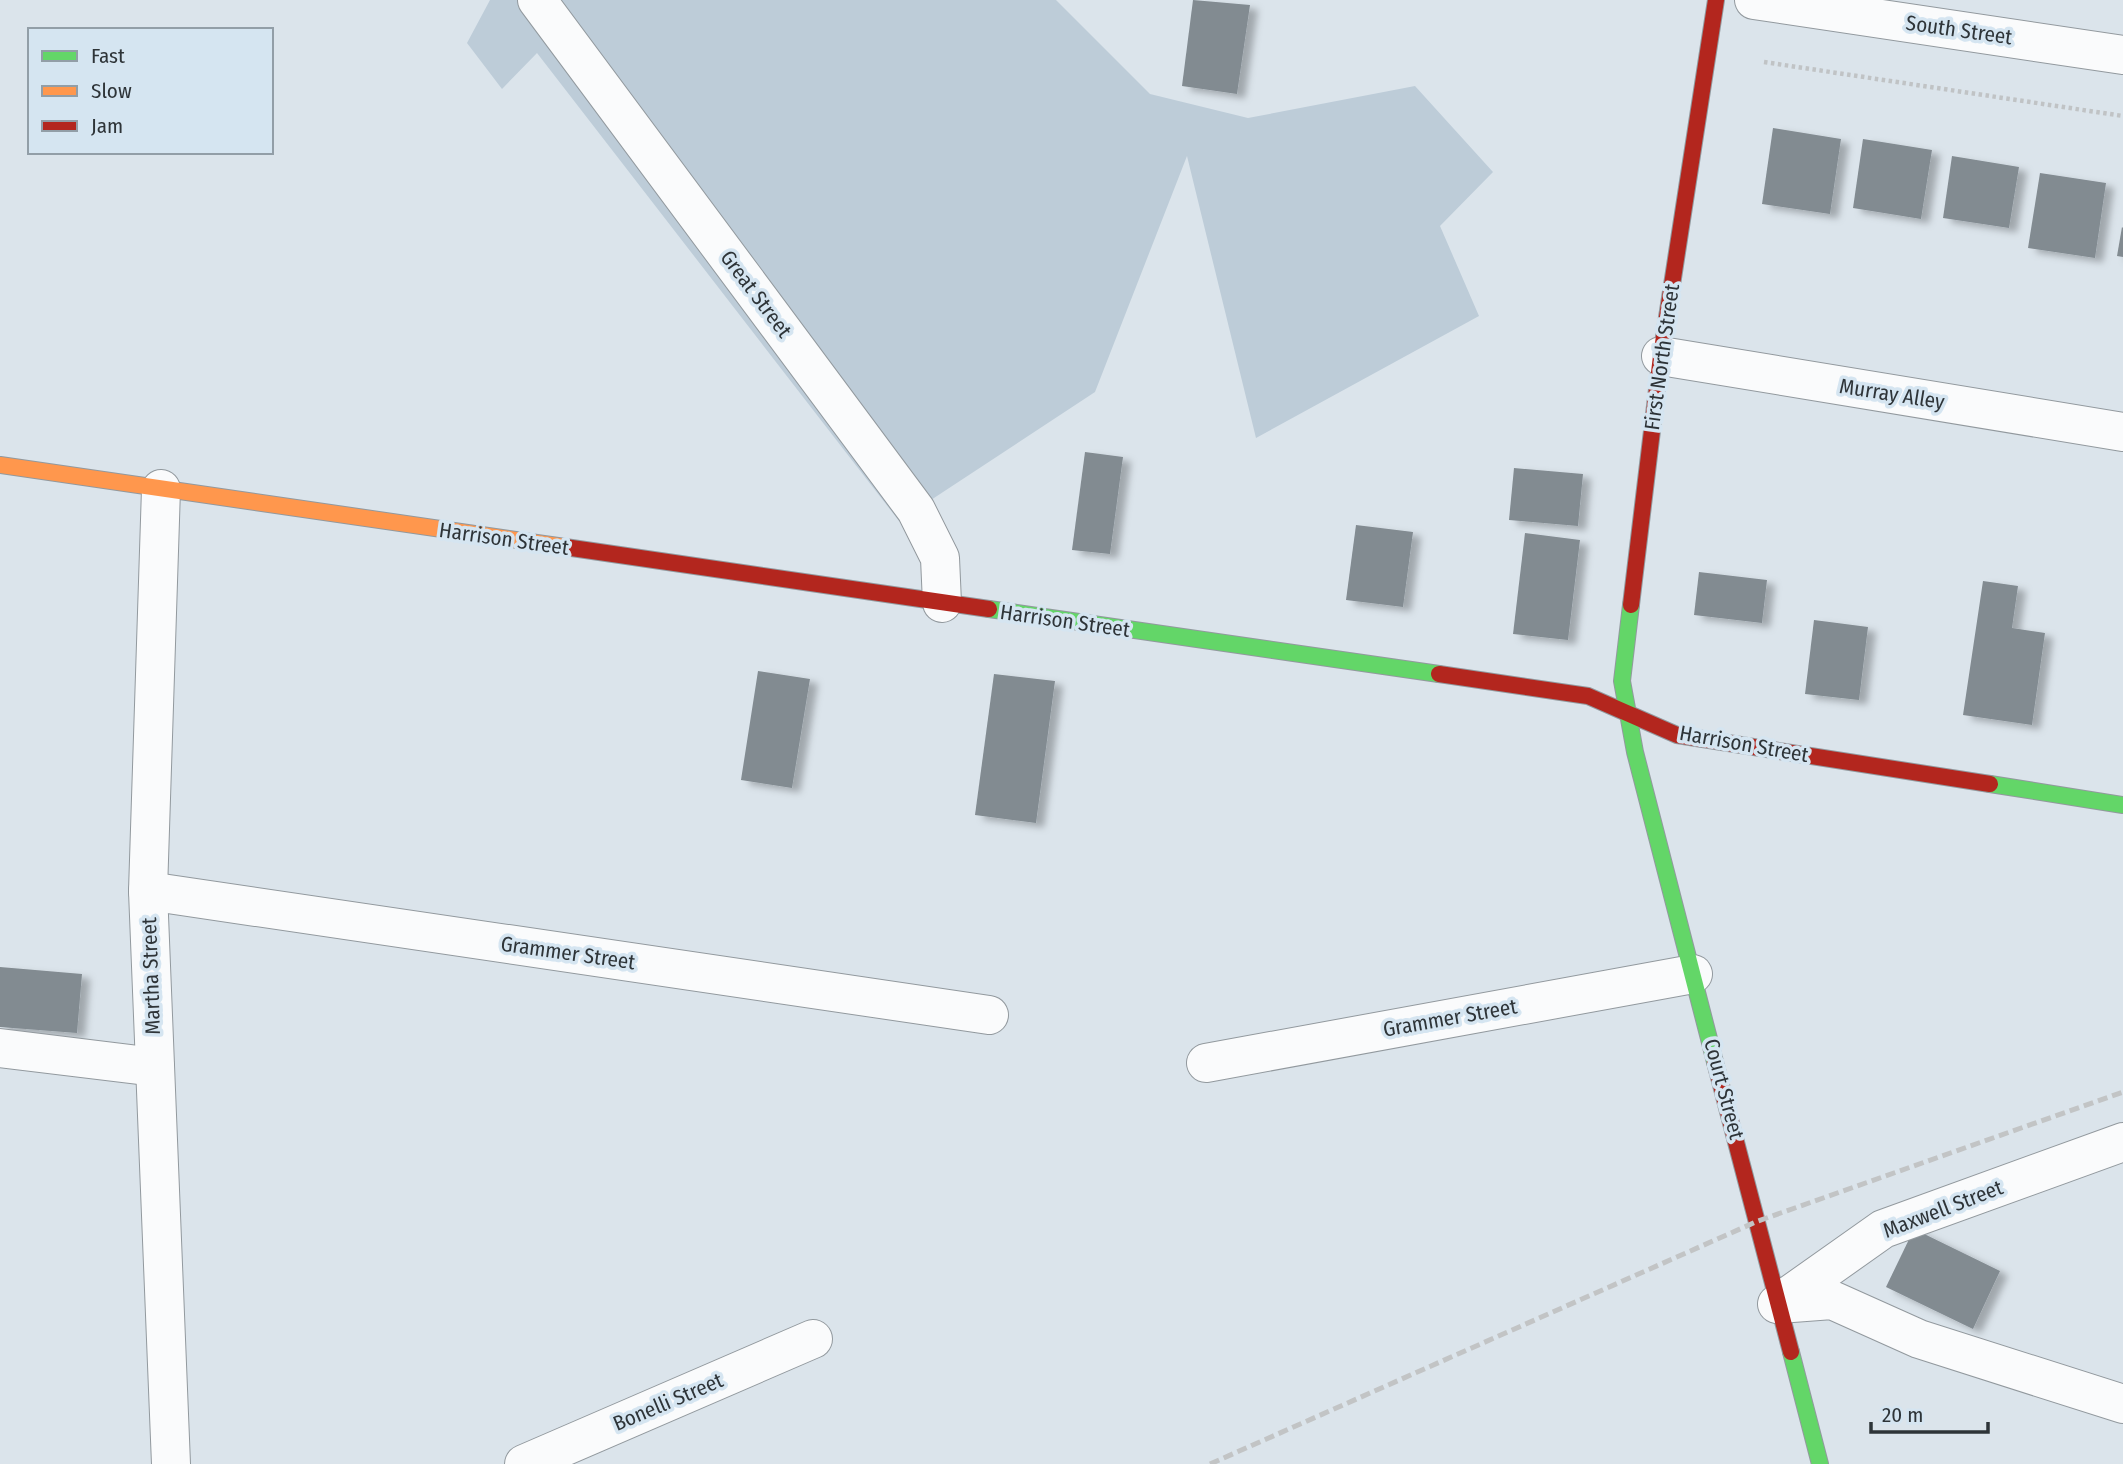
<svg xmlns="http://www.w3.org/2000/svg" width="2123" height="1464" viewBox="0 0 2123 1464" font-family="'Fira Sans Condensed',sans-serif">
<style>
.green{fill:#bdccd8}
.building{fill:#828b91;filter:url(#shadow)}
.lines{fill:none;stroke-linecap:round;stroke-linejoin:round}
.street-casing{stroke:#92999e;stroke-width:40}
.fast-casing{stroke:#92999e;stroke-width:18}
.slow-casing{stroke:#92999e;stroke-width:18}
.jam-casing{stroke:#92999e;stroke-width:18}
.path{stroke:#c0c3c5;stroke-width:4.5;stroke-dasharray:3.5 3.5;stroke-linecap:butt}
.street{stroke:#fafbfc;stroke-width:38}
.fast{stroke:#63d668;stroke-width:16}
.slow{stroke:#ff974d;stroke-width:16}
.jam{stroke:#b3261e;stroke-width:16}
.rail{stroke:#c2c4c5;stroke-width:5;stroke-dasharray:10 5;stroke-linecap:butt}
.labels{text-anchor:middle;stroke-width:7;stroke-linejoin:round;paint-order:stroke}
.street-label{font-size:21px;fill:#2e3438;stroke:#d5e5f1}
</style>
<defs>
<filter id="shadow"><feDropShadow dx="8" dy="4.5" stdDeviation="3.5" flood-color="#0004"/></filter>
</defs>
<rect width="100%" height="100%" fill="#dbe4eb"/>
<polygon class="green" points="490,0 1056,0 1150,94 1248,118 1415,86 1493,172 1440,226 1479,316 1256,438 1187,156 1095,392 899,521 537,53 502,89 467,43"/>
<g class="building">
<polygon points="1193,0 1250,5 1237,94 1182,86"/>
<polygon points="1773,128 1841,139 1830,214 1762,204"/>
<polygon points="1863,139 1932,150 1921,219 1853,208"/>
<polygon points="1952,156 2019,167 2009,228 1943,218"/>
<polygon points="2040,173 2106,183 2095,258 2028,248"/>
<polygon points="2122,227 2123,228 2123,257 2117,256"/>
<polygon points="1085,452 1123,457 1110,554 1072,550"/>
<polygon points="1514,468 1583,474 1578,526 1509,520"/>
<polygon points="1356,525 1413,532 1403,607 1346,600"/>
<polygon points="1525,533 1580,540 1568,640 1513,634"/>
<polygon points="1699,572 1767,580 1762,623 1694,615"/>
<polygon points="1983,581 2018,586 2012,628 2045,633 2032,725 1963,715"/>
<polygon points="1814,620 1868,627 1859,700 1805,694"/>
<polygon points="758,671 810,679 792,788 741,780"/>
<polygon points="994,674 1055,681 1036,823 975,815"/>
<polygon points="0,967 82,974 77,1033 0,1027"/>
<polygon points="1914,1229 2000,1271 1973,1329 1886,1287"/>
</g>
<g class="lines">
<g class="street-casing">
<g id="street">
<polyline points="537,0 916,510 940,558 942,603"/>
<polyline points="1754,0 2123,55"/>
<polyline points="1661,356 2123,432"/>
<polyline points="161,489 148,891 171,1464"/>
<polyline points="148,891 989,1015"/>
<polyline points="0,1048 155,1067"/>
<polyline points="1206,1063 1693,974"/>
<polyline points="1777,1304 1883,1229 2123,1142"/>
<polyline points="1779,1304 1832,1300 1919,1339 2123,1404"/>
<polyline points="524,1464 813,1339"/>
</g>
</g>
<g class="fast-casing">
<g id="fast">
<polyline points="1631,605 1622,681 1635,752 1715,1062"/>
<polyline points="989,609 1439,674"/>
<polyline points="1990,784 2123,805"/>
<polyline points="1791,1352 1820,1464"/>
</g>
</g>
<g class="slow-casing">
<polyline id="slow" points="0,465 565,547"/>
</g>
<g class="jam-casing">
<g id="jam">
<polyline points="565,547 989,609"/>
<polyline points="1631,605 1661,356 1716,0"/>
<polyline points="1439,674 1588,696 1677,735 1990,784"/>
<polyline points="1715,1062 1791,1352"/>
</g>
</g>
<polyline class="path" points="1764,62 2123,116"/>
<use href="#street" class="street"/>
<use href="#fast" class="fast"/>
<use href="#slow" class="slow"/>
<use href="#jam" class="jam"/>
<polyline class="rail" points="1210,1464 1758,1221 2123,1092"/>
</g>
<g class="labels">
<g class="street-label">
<text transform="translate(1959 30) rotate(8)" y="7">South Street</text>
<text transform="translate(756 294) rotate(53)" y="7">Great Street</text>
<text transform="translate(1662 357) rotate(-82)" y="7">First North Street</text>
<text transform="translate(1892 394) rotate(9)" y="7">Murray Alley</text>
<text transform="translate(504 539) rotate(8)" y="7">Harrison Street</text>
<text transform="translate(1065 621) rotate(8)" y="7">Harrison Street</text>
<text transform="translate(1744 744) rotate(10)" y="7">Harrison Street</text>
<text transform="translate(568 953) rotate(8)" y="7">Grammer Street</text>
<text transform="translate(151 976) rotate(-92)" y="7">Martha Street</text>
<text transform="translate(1450 1018) rotate(-10)" y="7">Grammer Street</text>
<text transform="translate(1724 1089) rotate(75)" y="7">Court Street</text>
<text transform="translate(1943 1209) rotate(-21)" y="7">Maxwell Street</text>
<text transform="translate(668 1402) rotate(-23)" y="7">Bonelli Street</text>
</g>
</g>
<rect x="28" y="28" width="245" height="126" fill="#d5e5f1" stroke="#929ea7" stroke-width="2"/>
<rect x="42" y="51" width="35" height="10" fill="#63d668" stroke="#929ea7" stroke-width="2"/>
<text x="91" y="63" font-size="21" fill="#2e3438">Fast</text>
<rect x="42" y="86" width="35" height="10" fill="#ff974d" stroke="#929ea7" stroke-width="2"/>
<text x="91" y="98" font-size="21" fill="#2e3438">Slow</text>
<rect x="42" y="121" width="35" height="10" fill="#b3261e" stroke="#929ea7" stroke-width="2"/>
<text x="91" y="133" font-size="21" fill="#2e3438">Jam</text>
<path d="M1871 1422v10h117v-10" fill="none" stroke="#2e3438" stroke-width="3.5"/>
<text x="1882" y="1422" font-size="21" fill="#2e3438" stroke="#d5e5f1" stroke-width="5" paint-order="stroke">20 m</text>
</svg>
